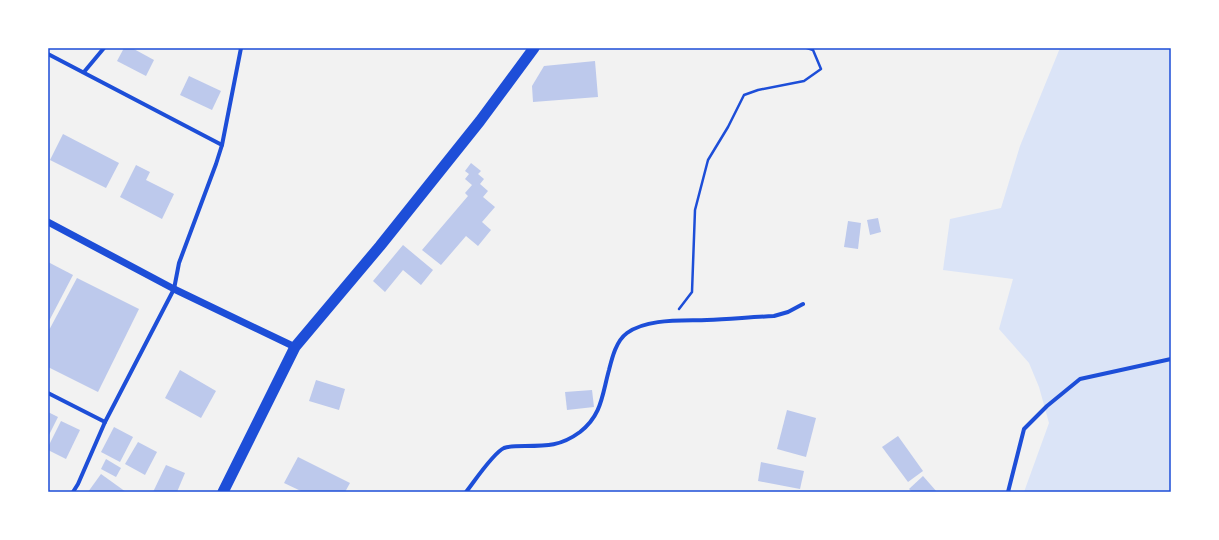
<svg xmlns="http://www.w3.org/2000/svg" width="1219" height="540" viewBox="0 0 1219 540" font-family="Helvetica,sans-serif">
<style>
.green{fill:#dbe4f7}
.building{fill:#bdc9ec}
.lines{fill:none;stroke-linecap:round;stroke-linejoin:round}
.path{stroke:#1d4ed8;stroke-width:2.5}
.minor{stroke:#1d4ed8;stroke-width:4}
.tertiary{stroke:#1d4ed8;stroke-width:7}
.trunk{stroke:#1d4ed8;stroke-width:11}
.neatline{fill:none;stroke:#1d4ed8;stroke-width:1.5}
</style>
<rect width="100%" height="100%" fill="#f2f2f2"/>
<polygon class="green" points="1060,48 1171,48 1171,492 1024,492 1049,423 1039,387 1029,363 999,329 1013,279 943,270 950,219 1001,208 1020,146"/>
<g class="building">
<polygon points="124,48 132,48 154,60 146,76 117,61"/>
<polygon points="595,61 598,97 533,102 532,86 544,66"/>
<polygon points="189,76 221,91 212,110 180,95"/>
<polygon points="63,134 119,163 106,188 50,160"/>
<polygon points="471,163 481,171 478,174 484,179 480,184 488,191 483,197 495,207 482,222 491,230 478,246 466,236 441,265 422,250 468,196 465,193 472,185 465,179 469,174 465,171"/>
<polygon points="136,165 150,172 146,180 174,194 162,219 120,197"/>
<polygon points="878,218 881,232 870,235 867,220"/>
<polygon points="848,221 861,223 858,249 844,247"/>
<polygon points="403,245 433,270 421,285 403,270 385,292 373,281"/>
<polygon points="48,262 73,275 48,323"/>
<polygon points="77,278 139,309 98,392 48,367 48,332"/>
<polygon points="180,370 216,391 201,418 165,398"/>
<polygon points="316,380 345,389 339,410 309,401"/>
<polygon points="592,390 594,407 567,410 565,392"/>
<polygon points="787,410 816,418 806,457 777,449"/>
<polygon points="48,412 58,417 48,437"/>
<polygon points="61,421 80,430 66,459 48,450 48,447"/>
<polygon points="114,427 133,437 120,462 101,452"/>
<polygon points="898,436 923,471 908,482 882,447"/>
<polygon points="138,442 157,452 145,475 125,464"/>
<polygon points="298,457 350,483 345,492 303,492 284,483"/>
<polygon points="106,459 121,468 116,477 101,469"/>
<polygon points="761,462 804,471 800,489 758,481"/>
<polygon points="166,465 185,473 177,492 153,492"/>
<polygon points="101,474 126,492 88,492"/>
<polygon points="923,476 937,492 912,492 909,489"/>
</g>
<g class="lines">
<polyline class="path" points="679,309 692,292 695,210 708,160 728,127 744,95 758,90 804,81 821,69 813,50 807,48"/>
<g class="minor">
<polyline points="48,54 222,145"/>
<polyline points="84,72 104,48"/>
<polyline points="48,393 105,422"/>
<polyline points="73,492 78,484 105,422 174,289 179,263 216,164 222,145 241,48"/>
<path d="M466 492C474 482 493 453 504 448 510 446 518 446 525 446 547 446 561 446 580 432 602 415 602 395 609 370 612 358 616 341 627 333 648 318 683 321 707 320 730 319 752 317 774 316L788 312 803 304"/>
<polyline points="1008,492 1024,429 1047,406 1080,379 1171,359"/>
</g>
<polyline class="tertiary" points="48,222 174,289 295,347"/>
<polyline class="trunk" points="223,492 295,347 380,246 480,121 534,48"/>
</g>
<rect width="1219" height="540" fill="none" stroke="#ffffff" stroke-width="98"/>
<rect x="49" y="49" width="1121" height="442" class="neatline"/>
</svg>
